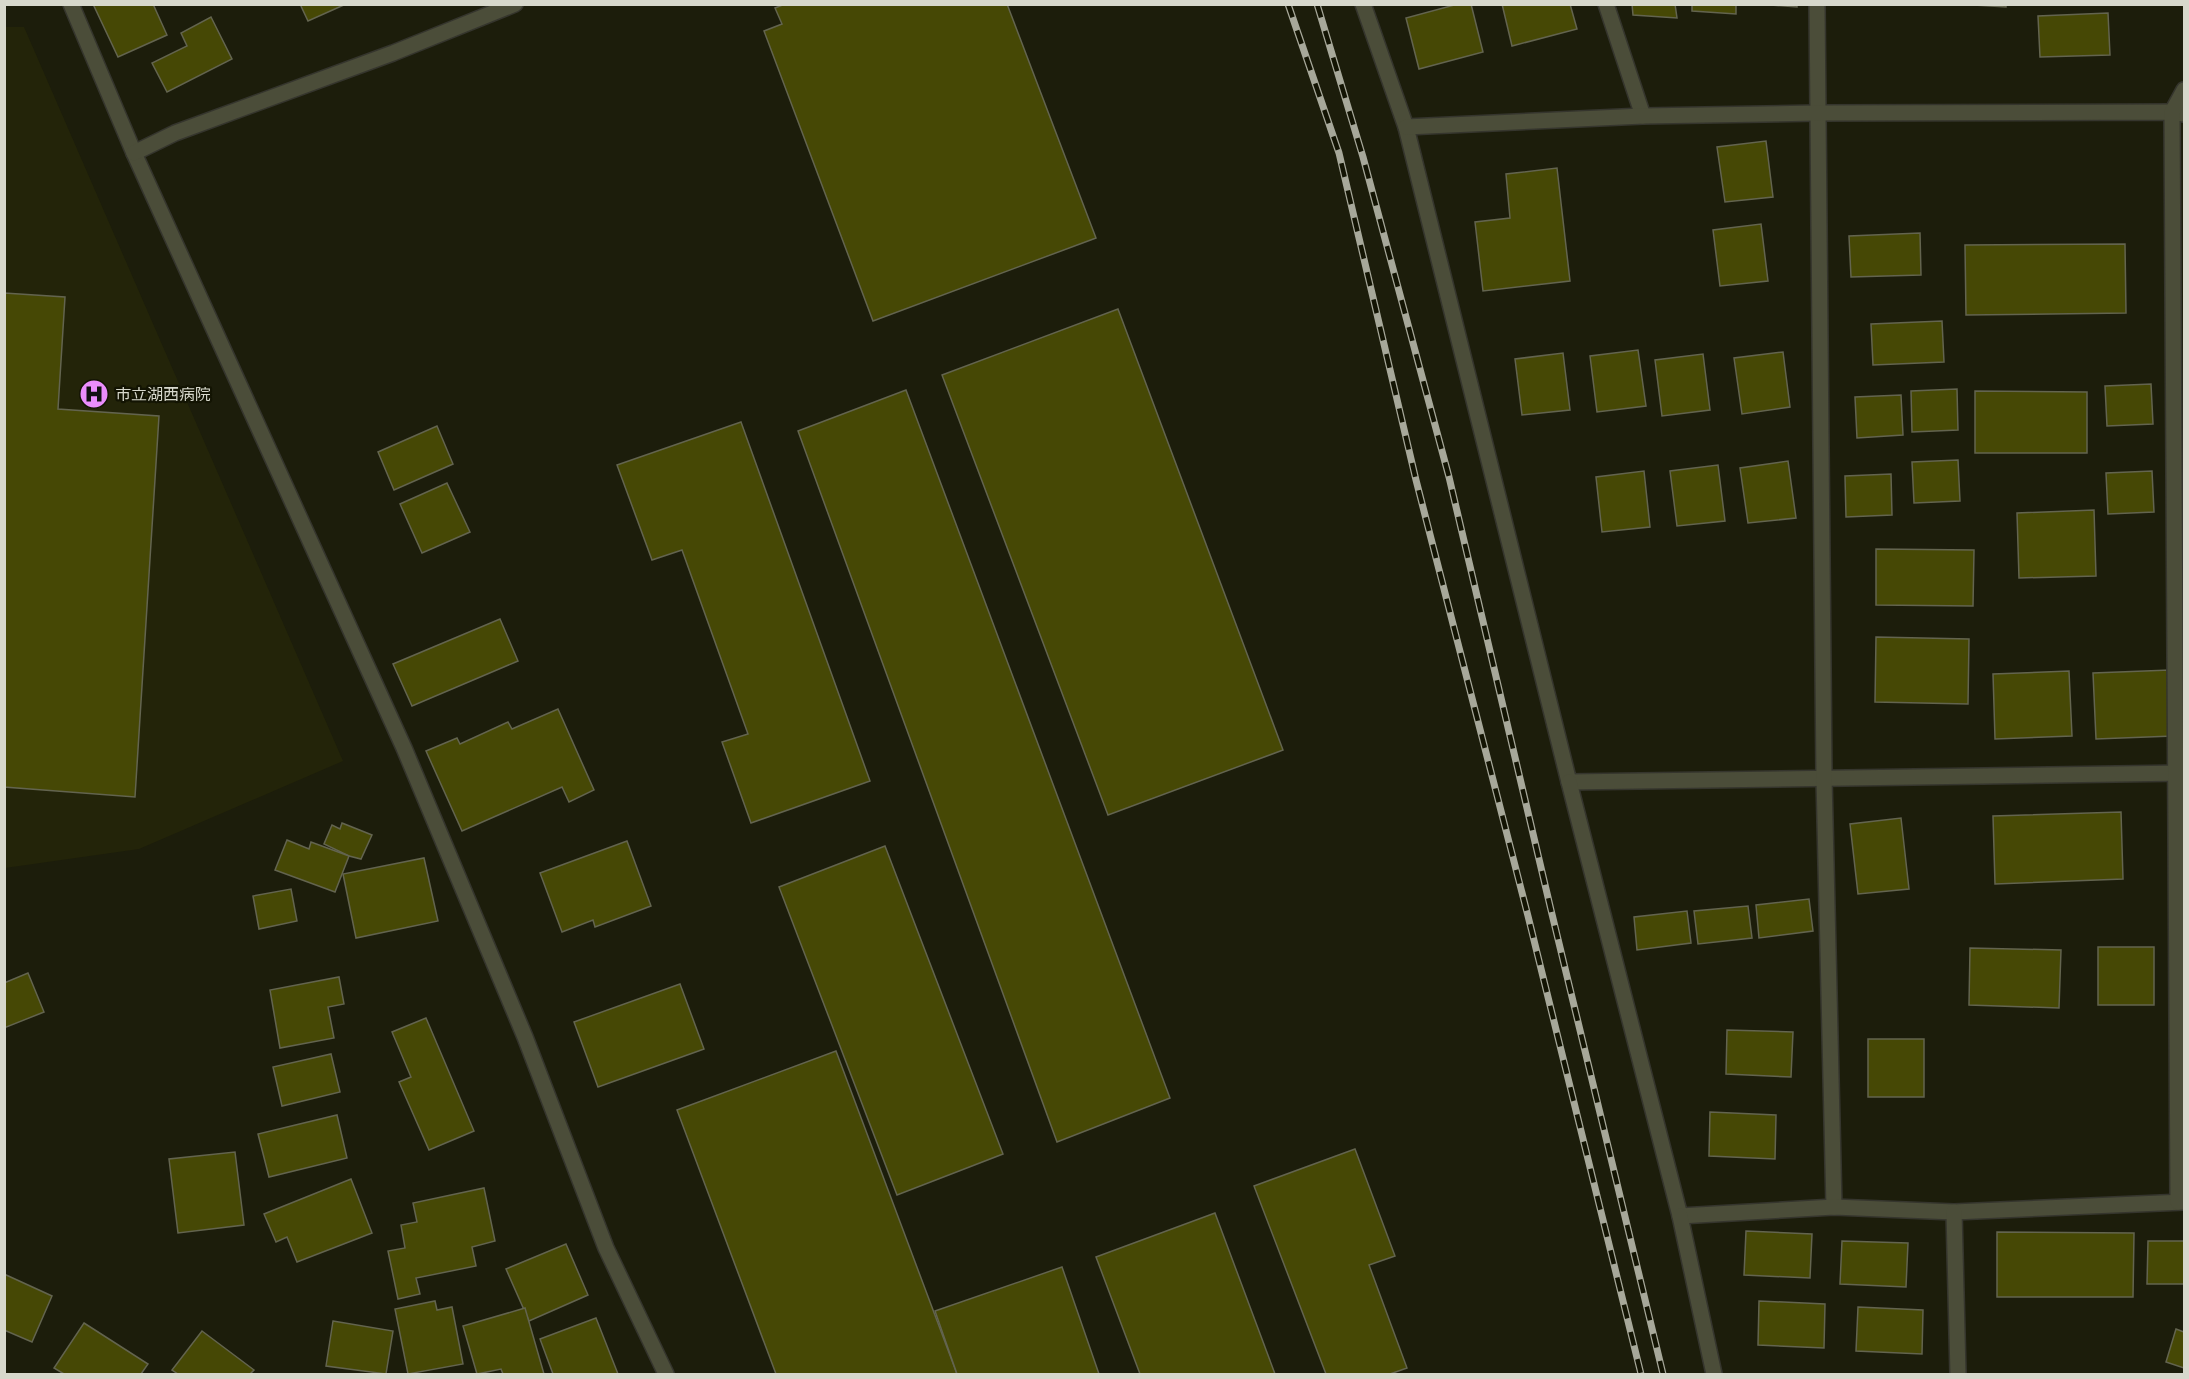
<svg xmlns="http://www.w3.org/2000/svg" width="2189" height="1379" viewBox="0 0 2189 1379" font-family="Barlow,'Noto Sans JP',sans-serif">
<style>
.built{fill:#232409}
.building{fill:#464805;stroke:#63644f;stroke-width:1.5}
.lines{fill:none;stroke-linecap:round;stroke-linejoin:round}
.minor-casing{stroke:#35352d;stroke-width:18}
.minor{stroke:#4b4d39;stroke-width:15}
.rail-casing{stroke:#a7a89a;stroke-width:7}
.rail{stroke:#131403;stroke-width:4.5;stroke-dasharray:14;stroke-linecap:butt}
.labels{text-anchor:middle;stroke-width:4.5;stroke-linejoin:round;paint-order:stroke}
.poi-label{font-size:16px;fill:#d7d8cc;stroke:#131403;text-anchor:start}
</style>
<rect width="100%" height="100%" fill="#1c1d0b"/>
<polygon class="built" points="4,27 24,27 343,761 139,849 5,868"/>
<g class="building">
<polygon points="93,4 153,4 167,35 118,57"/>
<polygon points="300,4 346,4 308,21"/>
<polygon points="785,4 1007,4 1096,238 873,321 764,31 782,24 775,8"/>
<polygon points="1458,4 1471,4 1483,52 1419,69 1406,18"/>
<polygon points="1502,4 1570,4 1577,29 1512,46"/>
<polygon points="1632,4 1675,4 1677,18 1633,15"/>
<polygon points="1692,4 1736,4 1736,14 1692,11"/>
<polygon points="1758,4 1797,4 1797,7"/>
<polygon points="1957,4 2006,4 2006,7"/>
<polygon points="2108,13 2110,55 2040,57 2038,16"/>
<polygon points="211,17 232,59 167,92 152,63 187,46 181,33"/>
<polygon points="1766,141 1773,197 1725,202 1717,147"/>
<polygon points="1557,168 1570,281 1483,291 1475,222 1510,218 1506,174"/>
<polygon points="1761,224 1768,281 1720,286 1713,230"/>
<polygon points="1920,233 1921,275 1851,277 1849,236"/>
<polygon points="2125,244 2126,313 1966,315 1965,245"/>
<polygon points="4,293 65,297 58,409 159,416 135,797 4,787"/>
<polygon points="1118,309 1283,750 1108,815 942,375"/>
<polygon points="1942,321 1944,362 1873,365 1871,324"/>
<polygon points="1638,350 1646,406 1597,412 1590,356"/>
<polygon points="1783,352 1790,407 1742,414 1734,358"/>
<polygon points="1563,353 1570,410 1522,415 1515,359"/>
<polygon points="1703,354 1710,410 1662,416 1655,360"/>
<polygon points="2151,384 2153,424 2107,426 2105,386"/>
<polygon points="1957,389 1958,430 1912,432 1911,391"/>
<polygon points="906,390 1170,1098 1057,1142 798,431"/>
<polygon points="1975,391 2087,392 2087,453 1975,453"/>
<polygon points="1901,395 1903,435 1857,438 1855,397"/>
<polygon points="741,422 870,781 751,823 722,742 748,734 682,550 652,560 617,465"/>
<polygon points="437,426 453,464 394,490 378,452"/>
<polygon points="1958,460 1960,501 1914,503 1912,462"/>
<polygon points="1788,461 1796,518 1748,523 1740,468"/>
<polygon points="1718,465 1725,521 1677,526 1670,471"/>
<polygon points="1644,471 1650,527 1602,532 1596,477"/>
<polygon points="2152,471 2154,512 2108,514 2106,473"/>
<polygon points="1891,474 1892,515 1846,517 1845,476"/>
<polygon points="447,483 470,532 422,553 400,504"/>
<polygon points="2094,510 2096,576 2019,578 2017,513"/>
<polygon points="1876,549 1974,550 1973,606 1876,605"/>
<polygon points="500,619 518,661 412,706 393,664"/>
<polygon points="1876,637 1969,639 1968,704 1875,702"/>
<polygon points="2170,670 2173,736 2096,739 2093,673"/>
<polygon points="2069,671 2072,736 1995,739 1993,674"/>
<polygon points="558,709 594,790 569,802 562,787 462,831 426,751 457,738 460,744 508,722 512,729"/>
<polygon points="2121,812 2123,879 1995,884 1993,816"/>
<polygon points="1901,818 1909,889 1858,894 1850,824"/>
<polygon points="342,823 372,835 361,859 349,856 324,844 332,825 340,829"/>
<polygon points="287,840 309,849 311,842 349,856 335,892 275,870"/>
<polygon points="627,841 651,906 595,927 593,920 562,932 540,873"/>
<polygon points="885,846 1003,1154 897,1195 779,887"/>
<polygon points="424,858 438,921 356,938 343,874"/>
<polygon points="291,889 297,921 259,929 253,896"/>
<polygon points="1809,899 1813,931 1759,938 1756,905"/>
<polygon points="1748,906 1752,938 1698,944 1694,911"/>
<polygon points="1687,911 1691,943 1637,950 1634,917"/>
<rect x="2098" y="947" width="56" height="58"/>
<polygon points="1970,948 2061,950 2059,1008 1969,1005"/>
<polygon points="28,973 44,1012 4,1028 4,983"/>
<polygon points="339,977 344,1004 328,1007 334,1038 280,1048 270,990"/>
<polygon points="680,984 704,1049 598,1087 574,1022"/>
<polygon points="426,1018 474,1131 429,1150 399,1082 411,1077 392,1032"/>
<polygon points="1727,1030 1793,1032 1791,1077 1726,1074"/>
<rect x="1868" y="1039" width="56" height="58"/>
<polygon points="836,1051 957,1374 776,1374 677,1110"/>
<polygon points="331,1054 340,1092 282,1106 273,1067"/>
<polygon points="1710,1112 1776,1115 1775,1159 1709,1156"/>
<polygon points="337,1115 347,1158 269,1177 258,1134"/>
<polygon points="1355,1149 1395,1256 1369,1265 1407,1368 1390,1374 1326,1374 1254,1186"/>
<polygon points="235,1152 244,1225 178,1233 169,1159"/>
<polygon points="351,1179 372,1233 297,1262 287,1237 276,1242 264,1214"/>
<polygon points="484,1188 495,1241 472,1247 476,1266 416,1278 420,1294 398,1299 388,1251 405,1248 401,1225 417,1222 413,1203"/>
<polygon points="1215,1213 1275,1374 1140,1374 1096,1257"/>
<polygon points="1746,1231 1812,1234 1810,1278 1744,1275"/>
<polygon points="1997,1232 2134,1233 2133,1297 1997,1297"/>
<polygon points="1842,1241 1908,1243 1906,1287 1840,1284"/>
<polygon points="2148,1241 2184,1241 2184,1284 2147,1284"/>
<polygon points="566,1244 588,1295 529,1321 506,1269"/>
<polygon points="1062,1267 1099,1374 957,1374 935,1311"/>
<polygon points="4,1274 52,1296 32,1342 4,1330"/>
<polygon points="435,1301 437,1310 452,1307 463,1364 408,1374 395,1309"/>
<polygon points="1759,1301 1825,1304 1824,1348 1758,1345"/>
<polygon points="1858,1307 1923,1310 1922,1354 1856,1351"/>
<polygon points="525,1308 544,1374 503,1374 501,1369 477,1374 463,1326"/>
<polygon points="596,1318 618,1374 553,1374 540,1339"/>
<polygon points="333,1321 393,1331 386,1374 326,1366"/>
<polygon points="84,1323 148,1364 141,1374 64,1374 54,1368"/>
<polygon points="2176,1329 2184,1332 2184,1368 2166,1362"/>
<polygon points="202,1331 254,1370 250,1374 178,1374 172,1370"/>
</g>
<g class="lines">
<g class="minor-casing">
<g id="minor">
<polyline points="71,4 134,153 404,748 525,1037 606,1248 666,1374"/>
<polyline points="1363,4 1406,127 1569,782 2184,773"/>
<polyline points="1606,4 1643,116"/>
<polyline points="1817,4 1824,778 1834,1207"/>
<polyline points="1406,127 1643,116 1817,113 2172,112 2184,114"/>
<polyline points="134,153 175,133 393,53 515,4"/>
<polyline points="1569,782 1680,1216 1834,1207 1954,1212 2184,1202"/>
<polyline points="2178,1202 2172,112 2184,90"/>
<polyline points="1954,1212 1958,1374"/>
<polyline points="1680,1216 1714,1374"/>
</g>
</g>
<use href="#minor" class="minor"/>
<g class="rail-casing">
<g id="rail">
<polyline points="1288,4 1339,153 1416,480 1528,916 1641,1374"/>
<polyline points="1317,4 1363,157 1449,477 1551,910 1663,1374"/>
</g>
</g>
<use href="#rail" class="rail"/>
</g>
<defs>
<g id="hospital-disc" transform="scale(1.5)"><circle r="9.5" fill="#eb8dfc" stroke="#131403"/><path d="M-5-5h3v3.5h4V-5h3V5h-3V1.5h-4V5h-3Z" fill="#111"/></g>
</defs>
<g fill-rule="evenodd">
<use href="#hospital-disc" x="94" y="394"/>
</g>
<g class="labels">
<g class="poi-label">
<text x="115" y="400">市立湖西病院</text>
</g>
</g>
<rect width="2189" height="1379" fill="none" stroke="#d7d8cc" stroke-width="12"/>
</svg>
